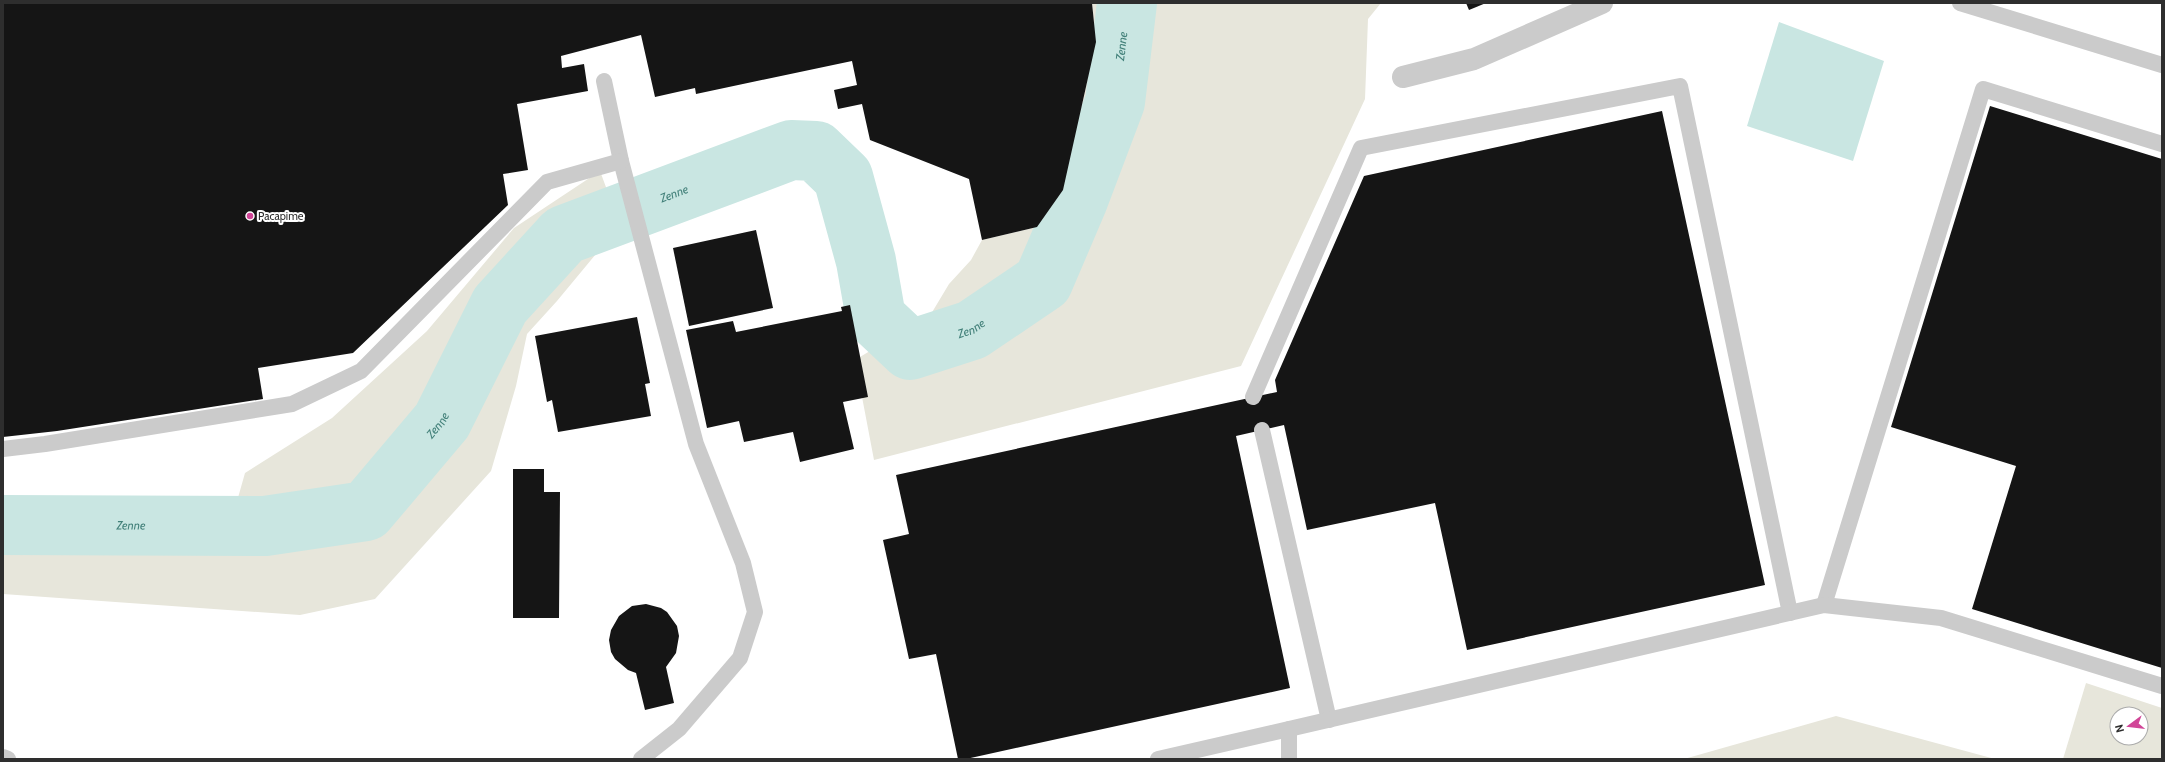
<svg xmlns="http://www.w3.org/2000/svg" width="2165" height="762" viewBox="0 0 2165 762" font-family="Cabin,sans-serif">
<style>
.green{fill:#e7e6db;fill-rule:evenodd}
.water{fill:#c9e6e2}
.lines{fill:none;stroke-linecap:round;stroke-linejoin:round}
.river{stroke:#c9e6e2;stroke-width:60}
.building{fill:#151515}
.lane{stroke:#cbcbcb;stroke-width:16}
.street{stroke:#cbcbcb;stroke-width:22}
.poi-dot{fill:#d14597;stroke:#fff;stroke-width:1.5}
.labels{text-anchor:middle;stroke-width:4;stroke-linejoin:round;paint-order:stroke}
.poi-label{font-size:11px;fill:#2e2e2e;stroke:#fff;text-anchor:start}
.water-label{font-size:12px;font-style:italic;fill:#43817a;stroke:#fff}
</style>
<rect width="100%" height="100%" fill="#fff"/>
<g class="green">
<polygon points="1092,3 1381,3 1368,19 1365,99 1241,366 874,460 855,360 931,314 949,284 971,260 982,240 1037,227 1063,190 1096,42"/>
<polygon points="600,171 620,225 557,301 527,334 516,386 491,471 375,599 300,615 3,594 3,534 232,519 245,473 332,418 427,331 514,228"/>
<path d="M2086 683 2162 708V759H2063ZM2117 714H2141V738H2117Z"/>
<polygon points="1836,716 1995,759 1684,759"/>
</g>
<polygon class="water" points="1779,22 1884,61 1853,161 1747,126"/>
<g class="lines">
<path class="river" id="s1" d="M3 525 265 526 366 511 442 421 500 305 564 235 791 150 816 151 843 177 866 261 876 318 910 350 972 330 1043 282 1078 200 1115 102 1127 3"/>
</g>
<g class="building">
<polygon points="3,3 1092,3 1096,42 1063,190 1037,227 982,240 969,179 870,140 862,104 838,109 834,90 857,85 852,61 696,94 695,88 655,97 641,35 561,56 562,68 584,64 588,91 517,104 528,170 503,174 508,205 353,353 258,368 263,399 57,431 3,437"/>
<polygon points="1466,3 1486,3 1469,10"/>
<polygon points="1990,106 2162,159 2162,668 1972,609 2016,466 1891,427"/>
<polygon points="1662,111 1765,585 1467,650 1435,503 1307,530 1284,425 1236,436 1290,688 966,759 958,759 936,654 909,659 883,540 909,534 896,475 1277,392 1275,380 1364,176"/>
<polygon points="756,230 773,308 689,326 673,248"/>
<polygon points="850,305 868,397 843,402 854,449 800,462 793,432 744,442 739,421 707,428 686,330 733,321 736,332 842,311 841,307"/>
<polygon points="637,317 650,383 645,384 651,416 558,432 552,400 547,402 535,336"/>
<polygon points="513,469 544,469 544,492 560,492 559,618 513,618"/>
<polygon points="646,604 661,608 667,612 677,626 679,636 676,653 666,667 674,703 645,710 636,673 628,670 615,659 611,652 609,640 611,630 619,616 632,606"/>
</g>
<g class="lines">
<g class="lane">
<polyline points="1960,3 2162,65"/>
<polyline points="604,81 621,161 696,444 743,563 755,612 740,658 679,729 641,759"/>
<polyline points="1253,397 1361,148 1680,86 1790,613"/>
<polyline points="1262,430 1329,720"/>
<polyline points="3,449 45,444 292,404 361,371 547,182 621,161"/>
<polyline points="1824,605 1983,89 2162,144"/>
<polyline points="1289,729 1824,605 1941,618 2162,686"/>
<polyline points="3,757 8,759"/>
<polyline points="1158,759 1289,729 1289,759"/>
</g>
<polyline class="street" points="1403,77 1474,59 1602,3"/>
</g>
<circle class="poi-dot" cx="250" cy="216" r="4"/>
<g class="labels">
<g class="poi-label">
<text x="258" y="220">Pacapime</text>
</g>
<g class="water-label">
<text dy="4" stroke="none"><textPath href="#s1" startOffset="1604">Zenne</textPath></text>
<text dy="4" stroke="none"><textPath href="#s1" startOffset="824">Zenne</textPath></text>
<text dy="4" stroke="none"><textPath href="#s1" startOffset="1268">Zenne</textPath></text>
<text dy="4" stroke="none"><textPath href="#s1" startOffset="476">Zenne</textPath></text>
<text dy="4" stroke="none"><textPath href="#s1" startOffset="128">Zenne</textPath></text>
</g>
</g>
<rect width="2165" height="762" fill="none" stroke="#2e2e2e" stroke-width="8"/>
<g transform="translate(2129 726) rotate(255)"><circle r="19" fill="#ffffff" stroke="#ababab"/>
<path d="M0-3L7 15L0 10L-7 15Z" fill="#d14597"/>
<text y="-6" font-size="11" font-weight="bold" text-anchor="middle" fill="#2e2e2e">N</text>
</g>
</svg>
